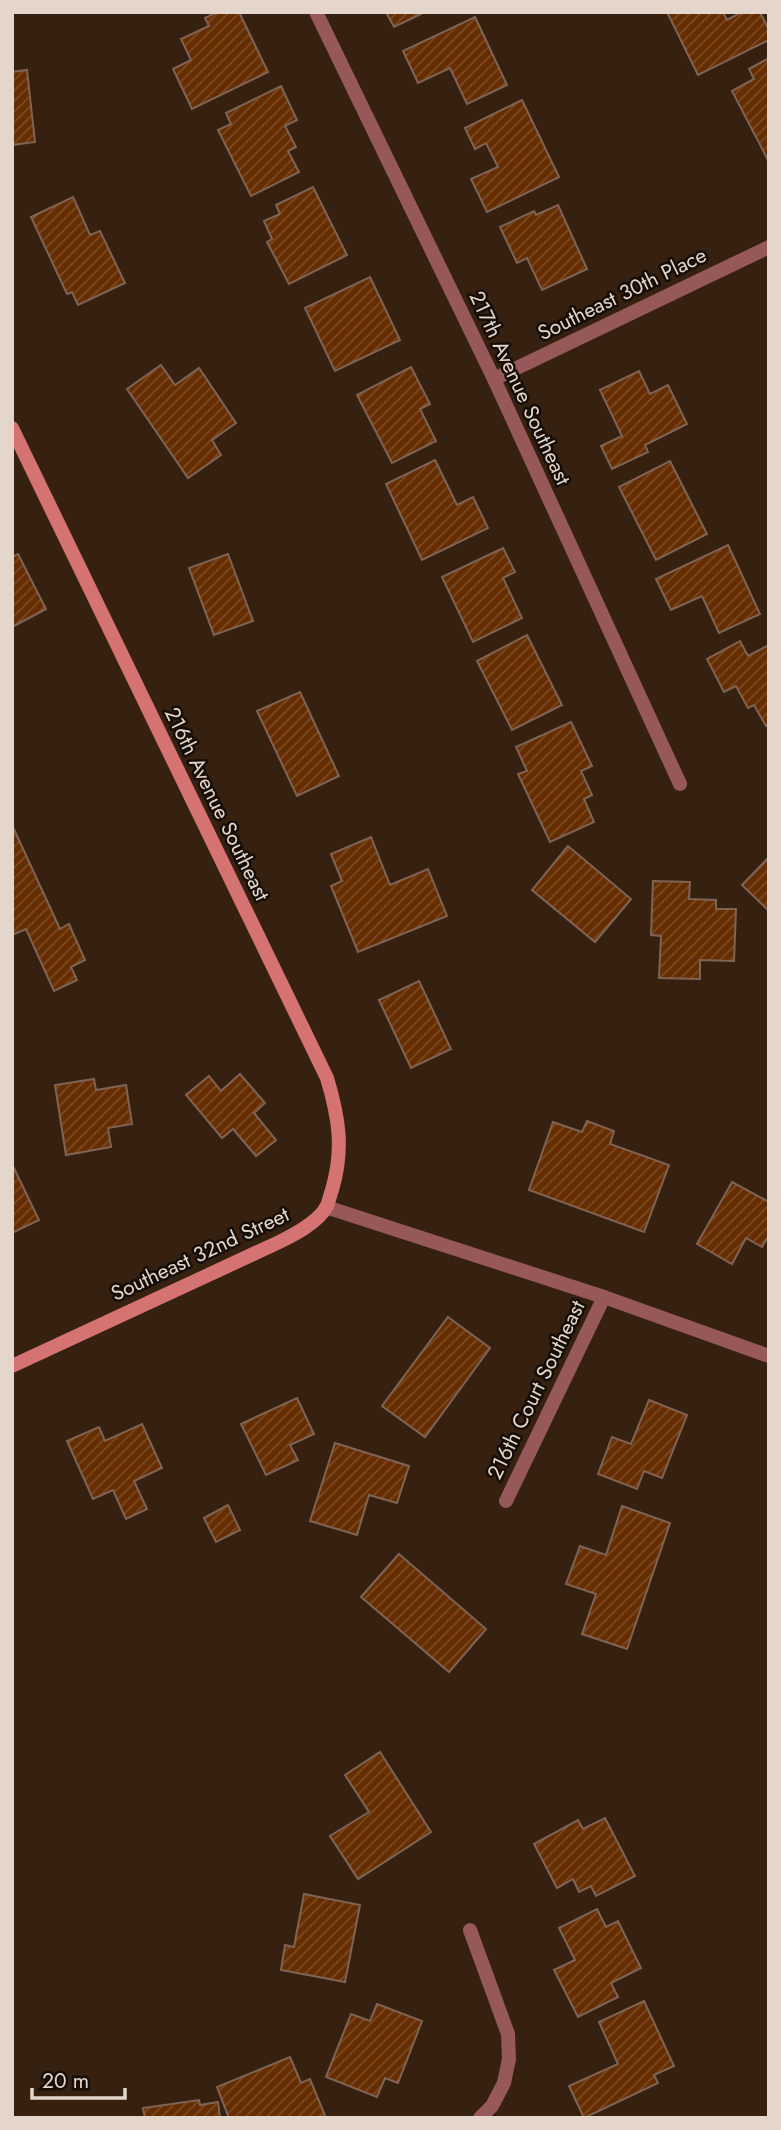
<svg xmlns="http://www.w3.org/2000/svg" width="781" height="2130" viewBox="0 0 781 2130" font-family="Jost,sans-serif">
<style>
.building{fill:url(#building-hatch);stroke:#7f6455;stroke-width:2}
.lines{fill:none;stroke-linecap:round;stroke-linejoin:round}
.street{stroke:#965858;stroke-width:14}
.secondary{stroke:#d57373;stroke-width:14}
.labels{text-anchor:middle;stroke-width:5;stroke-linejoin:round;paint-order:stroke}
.street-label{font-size:21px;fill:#e4d6cb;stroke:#160d06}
</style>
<defs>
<pattern id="building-hatch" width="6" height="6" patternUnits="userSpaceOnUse" patternTransform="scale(1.75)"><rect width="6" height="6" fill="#662d00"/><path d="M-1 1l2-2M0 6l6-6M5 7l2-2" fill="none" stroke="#7c4b24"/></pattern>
</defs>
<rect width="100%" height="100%" fill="#362111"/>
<g class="building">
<polygon points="217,12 239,12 268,72 192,109 173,69 191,60 181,39 209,26 205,18"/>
<polygon points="386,12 425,12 394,27"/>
<polygon points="667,12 723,12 727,20 742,12 760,12 769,30 769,40 698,75"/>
<polygon points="475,17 507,85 467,104 450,68 418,83 403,51"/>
<polygon points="769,58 769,162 732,91 754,79 749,69"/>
<polygon points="27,70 35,142 12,145 12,72"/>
<polygon points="281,86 297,120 285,126 296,147 288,151 299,172 251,196 218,130 231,124 226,113"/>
<polygon points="522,100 559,177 487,212 471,179 498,167 486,143 475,149 465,128"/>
<polygon points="313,187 347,255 289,284 267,242 272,239 264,221 280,214 276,205"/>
<polygon points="73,197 90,235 100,231 125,283 78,305 72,292 67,294 31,217"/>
<polygon points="558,205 587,269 542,290 527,258 517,263 500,227 534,211 536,215"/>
<polygon points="370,277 400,340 335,371 305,308"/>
<polygon points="161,365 175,385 199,368 236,423 212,440 221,455 188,478 127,389"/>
<polygon points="411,367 430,404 420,409 436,441 392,463 357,395"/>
<polygon points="639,371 650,394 668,385 687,424 645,445 648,452 612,469 601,446 622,436 600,390"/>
<polygon points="435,460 457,505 473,497 488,528 422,560 386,484"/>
<polygon points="670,461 707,534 656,560 619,487"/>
<polygon points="728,545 760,614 719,633 702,596 671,610 656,579"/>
<polygon points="503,548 515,572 503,578 522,618 473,642 442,577"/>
<polygon points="18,554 46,609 12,627 12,557"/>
<polygon points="228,554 253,621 214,635 189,568"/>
<polygon points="527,635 562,705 512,730 477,661"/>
<polygon points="740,641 748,656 769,645 769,725 766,726 754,705 748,708 736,686 724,692 707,659"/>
<polygon points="300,692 339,776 297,796 257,711"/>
<polygon points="571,722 592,766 581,771 592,795 584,799 594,822 550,842 518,774 527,771 516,747"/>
<polygon points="12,825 60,929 69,924 85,960 71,967 77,980 54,991 26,929 12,935"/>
<polygon points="371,837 390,885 428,869 447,916 358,952 331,886 342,881 331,854"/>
<polygon points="568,846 631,899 595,942 532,890"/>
<polygon points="769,857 769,911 742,885"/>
<polygon points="653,881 690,882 689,899 716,900 716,909 736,909 734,961 700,960 700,979 659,978 661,936 651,935"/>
<polygon points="419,981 451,1049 411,1068 379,1000"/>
<polygon points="240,1074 265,1103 254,1113 276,1140 256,1156 233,1129 222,1138 186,1095 209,1076 221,1091"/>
<polygon points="94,1079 96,1090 126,1085 132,1124 108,1128 111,1147 66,1155 55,1085"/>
<polygon points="587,1121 614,1131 610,1144 669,1165 644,1232 529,1190 553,1122 582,1132"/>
<polygon points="12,1164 39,1220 12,1233"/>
<polygon points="732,1182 769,1202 769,1235 762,1247 746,1238 732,1264 697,1244"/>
<polygon points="448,1317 490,1348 425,1437 382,1406"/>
<polygon points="297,1398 314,1434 290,1445 298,1460 266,1475 241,1424"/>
<polygon points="649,1400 687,1415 662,1478 644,1471 637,1489 598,1474 612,1437 631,1444"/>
<polygon points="142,1424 162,1468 134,1481 147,1509 126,1519 113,1490 93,1499 67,1441 99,1427 105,1441"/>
<polygon points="335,1443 409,1466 397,1503 369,1495 357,1535 310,1521"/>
<polygon points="228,1505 240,1530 216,1542 204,1518"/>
<polygon points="622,1506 670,1523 627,1649 582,1634 596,1594 566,1584 580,1546 606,1555"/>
<polygon points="399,1554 486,1629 449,1672 361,1597"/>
<polygon points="380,1752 431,1832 358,1879 330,1836 369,1812 345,1775"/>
<polygon points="605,1818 635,1876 596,1896 591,1886 579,1892 573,1879 557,1888 534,1844 578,1820 583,1829"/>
<polygon points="304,1894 360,1905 345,1982 281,1970 285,1945 294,1947"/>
<polygon points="597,1909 606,1927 618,1921 641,1968 611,1983 618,1997 578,2017 554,1970 575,1960 559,1928"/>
<polygon points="644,2001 674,2066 654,2075 658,2083 584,2118 569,2086 618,2064 599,2022"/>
<polygon points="377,2004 422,2021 398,2083 385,2078 377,2097 326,2077 351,2014 370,2021"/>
<polygon points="290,2057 301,2083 310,2079 326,2118 229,2118 217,2087"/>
<polygon points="199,2100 200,2105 218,2102 220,2118 145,2118 143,2108"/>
</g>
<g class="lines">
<g class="street">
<polyline points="316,12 494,379 680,784"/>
<polyline points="494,379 769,247"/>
<polyline points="326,1207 604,1297 769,1356"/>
<polyline points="506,1501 604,1297"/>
<polyline points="470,1930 508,2034 509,2059 504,2083 492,2106 480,2118"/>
</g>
<path class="secondary" d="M12 428 327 1078C339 1118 344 1149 332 1190 330 1195 329 1201 327 1206 318 1223 292 1236 275 1244L12 1366"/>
</g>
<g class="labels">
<g class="street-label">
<text transform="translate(622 294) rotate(-26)" y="7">Southeast 30th Place</text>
<text transform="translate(520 388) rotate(65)" y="7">217th Avenue Southeast</text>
<text transform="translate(217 804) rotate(64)" y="7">216th Avenue Southeast</text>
<text transform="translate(200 1254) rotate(-25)" y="7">Southeast 32nd Street</text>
<text transform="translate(536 1390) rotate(-64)" y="7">216th Court Southeast</text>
</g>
</g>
<rect width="781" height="2130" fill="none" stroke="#e4d6cb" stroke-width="28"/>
<path d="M32 2088v10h93v-10" fill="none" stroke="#e4d6cb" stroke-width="3.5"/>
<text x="42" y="2088" font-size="21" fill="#e4d6cb" stroke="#160d06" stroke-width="5" paint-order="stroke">20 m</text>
</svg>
